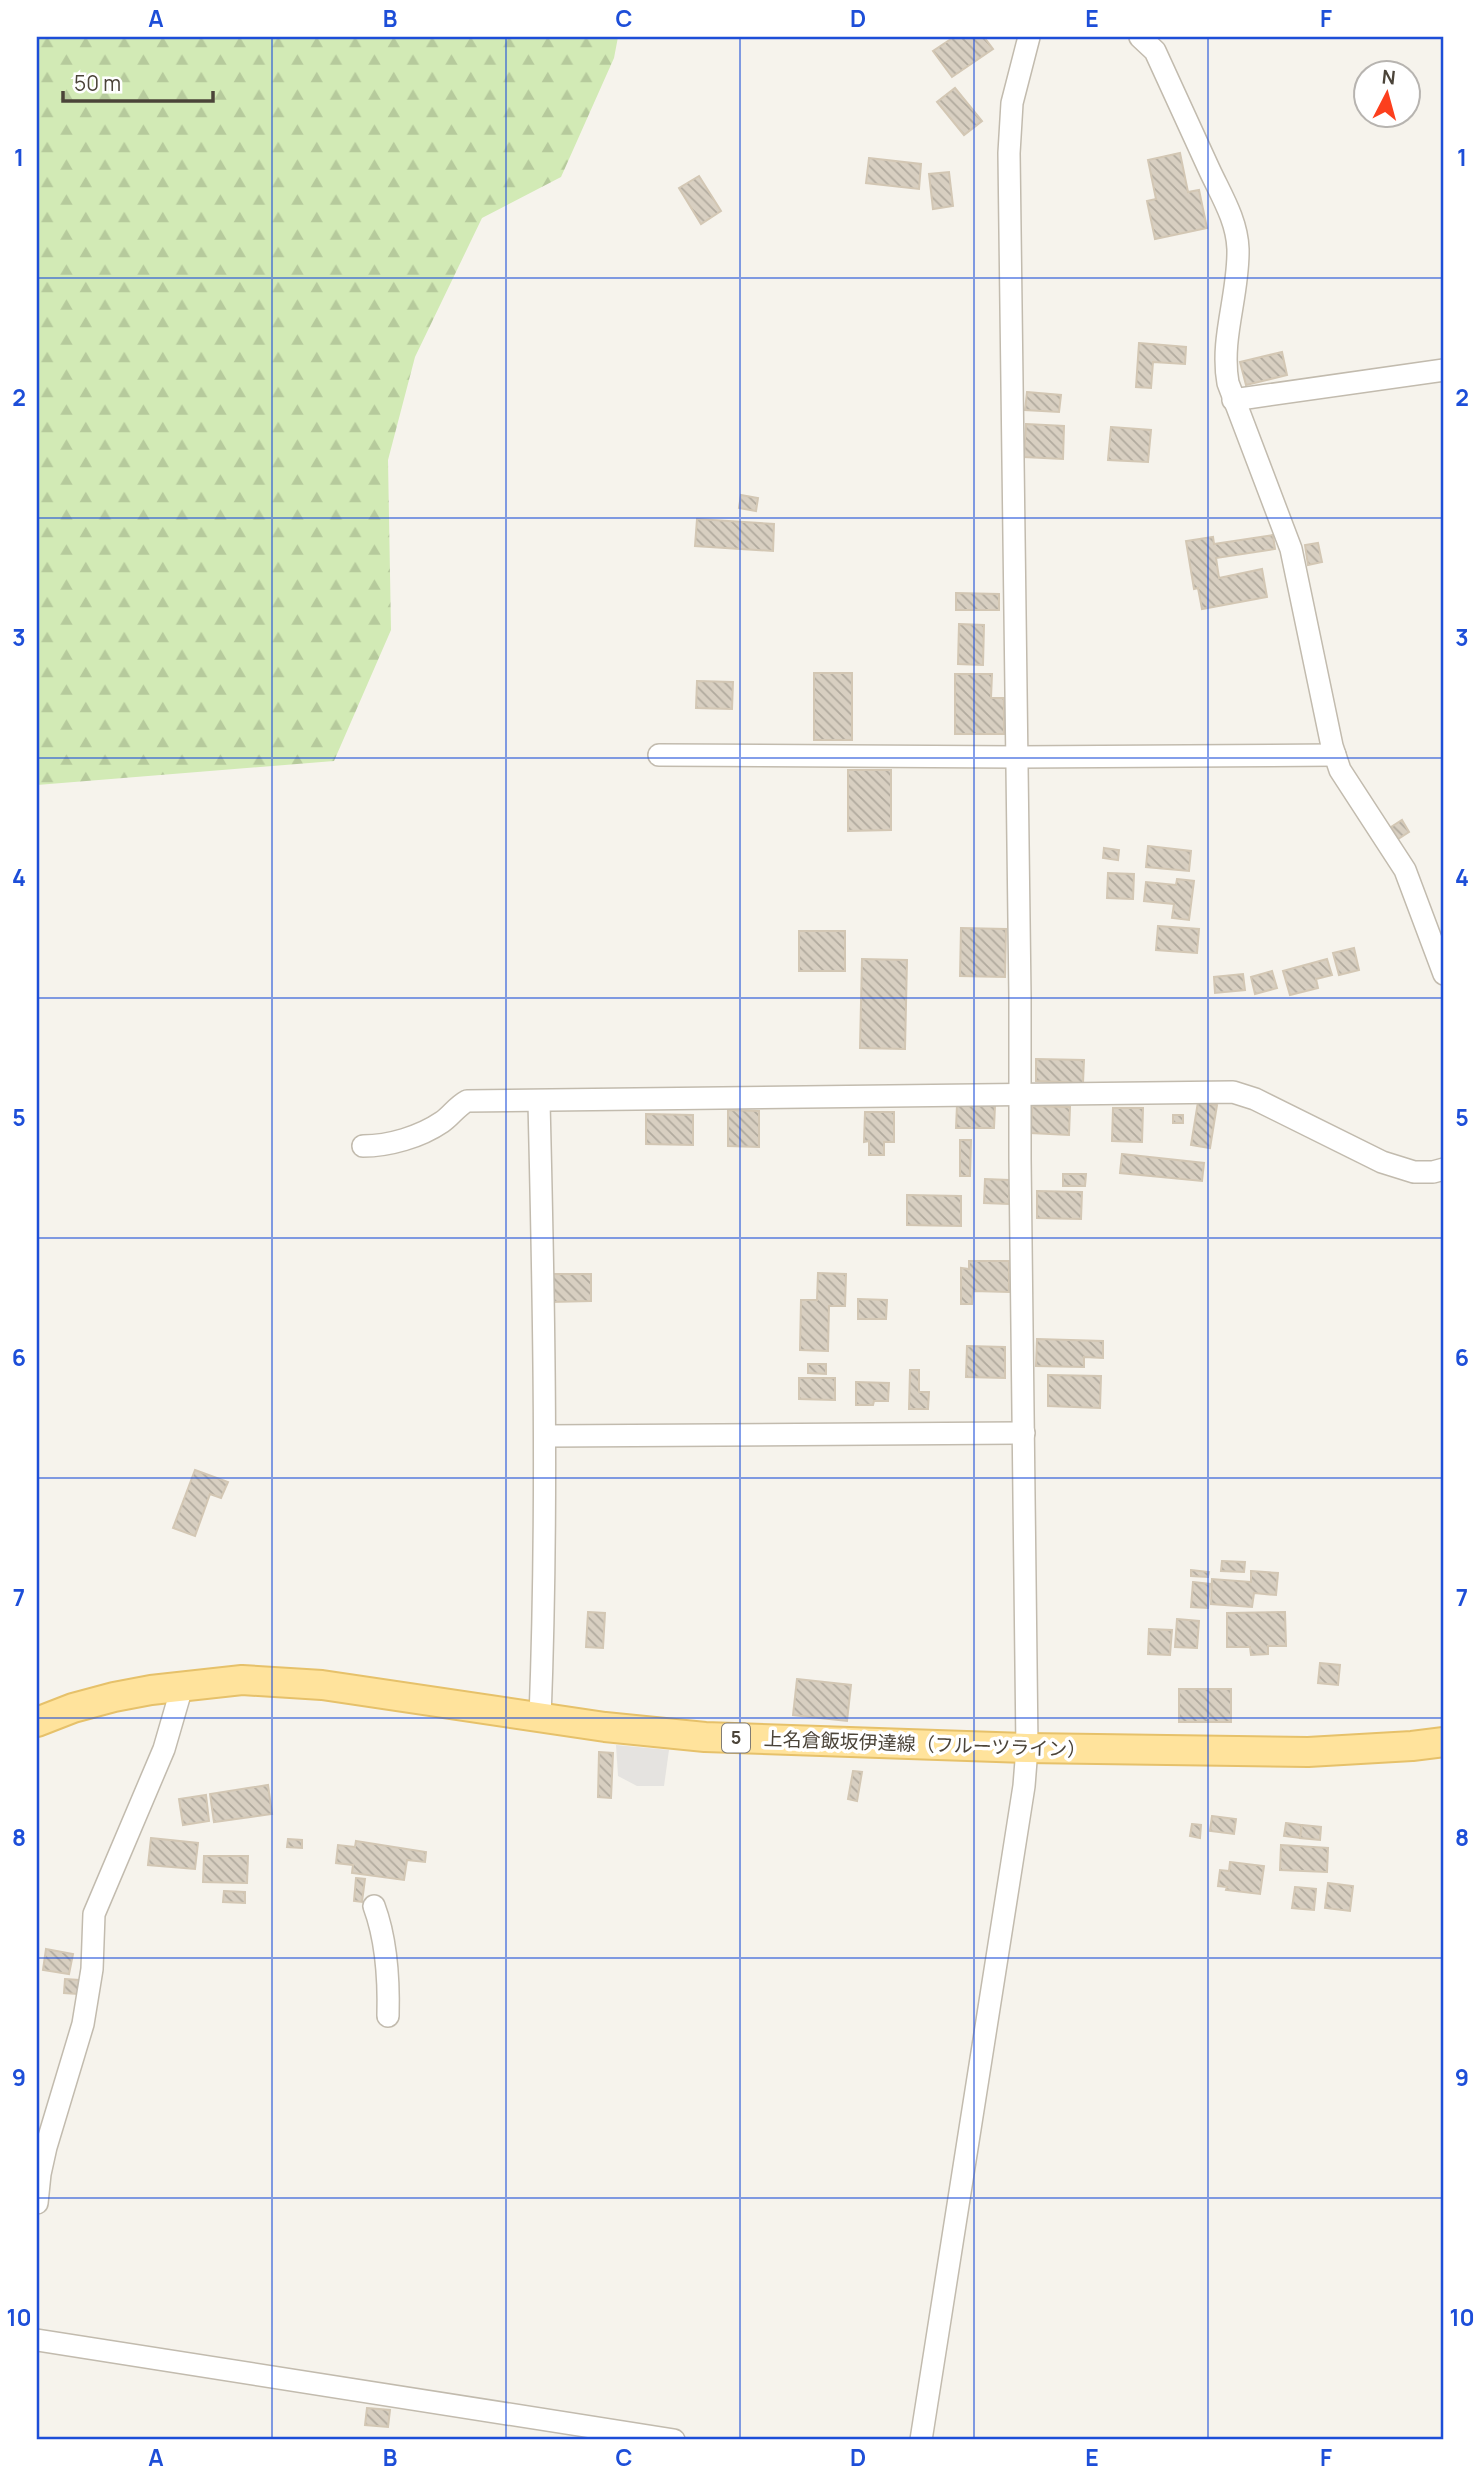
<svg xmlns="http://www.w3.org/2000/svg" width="1481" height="2477" viewBox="0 0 1481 2477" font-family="Manrope,'Noto Sans JP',sans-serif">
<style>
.forest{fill:url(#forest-firs)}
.parking{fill:#e5e3e0}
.building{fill:url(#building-back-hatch);stroke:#d3c7b4;stroke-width:2}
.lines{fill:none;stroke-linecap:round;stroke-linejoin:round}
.minor-casing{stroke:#c2bbae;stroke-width:24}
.major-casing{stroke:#e6c16a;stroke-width:32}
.minor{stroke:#fff;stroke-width:21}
.major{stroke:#ffe39c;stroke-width:28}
.grid{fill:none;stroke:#1d4ed8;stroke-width:2;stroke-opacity:0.55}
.labels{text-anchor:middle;stroke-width:7;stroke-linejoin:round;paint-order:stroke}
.shield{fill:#fff;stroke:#817c74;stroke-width:2}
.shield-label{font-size:18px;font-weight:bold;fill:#4b4439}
.street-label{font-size:19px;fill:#4b4439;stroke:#fff}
.neatline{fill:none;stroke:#1d4ed8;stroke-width:2.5}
.grid-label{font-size:23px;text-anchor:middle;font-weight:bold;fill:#1d4ed8}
</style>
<defs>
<pattern id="forest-firs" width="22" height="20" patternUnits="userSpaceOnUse" patternTransform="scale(1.75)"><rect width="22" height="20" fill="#d2eab5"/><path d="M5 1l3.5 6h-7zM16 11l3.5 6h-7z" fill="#b6ca9c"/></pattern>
<pattern id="building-back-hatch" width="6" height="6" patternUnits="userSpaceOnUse" patternTransform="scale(1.75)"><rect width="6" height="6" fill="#d8cfc1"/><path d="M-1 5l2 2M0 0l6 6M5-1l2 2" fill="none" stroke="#b1aa9e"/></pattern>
</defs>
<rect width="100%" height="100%" fill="#f6f3ec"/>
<polygon class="forest" points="37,37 618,37 614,58 561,177 482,218 415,357 388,460 391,630 334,761 37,785"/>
<polygon class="parking" points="616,1745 669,1750 664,1786 637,1786 618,1776"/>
<g class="building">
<polygon points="954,37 984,37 993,49 952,77 933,51"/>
<polygon points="955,88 982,121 964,135 937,102"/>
<polygon points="1180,153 1188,192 1199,190 1207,228 1155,239 1147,201 1156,199 1148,160"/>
<polygon points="869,158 921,164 919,189 866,183"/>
<polygon points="949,172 953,206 933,209 929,174"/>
<polygon points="699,176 721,211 701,224 679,188"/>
<polygon points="1139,343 1186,347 1185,364 1153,362 1151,388 1136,387"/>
<polygon points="1282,352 1287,375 1246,385 1240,362"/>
<polygon points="1027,392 1061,395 1059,412 1025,410"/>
<polygon points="1026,424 1064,426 1063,459 1024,457"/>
<polygon points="1111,427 1151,430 1148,462 1108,460"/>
<polygon points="741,495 758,498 756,511 739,508"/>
<polygon points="697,519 774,524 773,551 695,546"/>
<polygon points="1273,535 1275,549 1216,558 1219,578 1262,569 1267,597 1202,609 1198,588 1194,589 1186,541 1213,537 1214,544"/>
<polygon points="1318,543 1322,562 1308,565 1305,545"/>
<polygon points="956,593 999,594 999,610 956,610"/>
<polygon points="959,624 984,625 983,665 958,664"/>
<rect x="814" y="673" width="38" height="67"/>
<polygon points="955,674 992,674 991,698 1004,698 1004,734 955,734"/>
<polygon points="697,681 733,682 732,709 696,708"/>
<polygon points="848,770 891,770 891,830 848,831"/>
<polygon points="1402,820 1409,832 1398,839 1391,827"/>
<polygon points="1148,846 1191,851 1189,871 1146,867"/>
<polygon points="1104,848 1119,850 1118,860 1103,858"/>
<polygon points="1108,873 1134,874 1133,899 1107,898"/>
<polygon points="1177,879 1194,881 1189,920 1172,918 1174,904 1144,901 1146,882 1176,885"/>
<polygon points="1158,926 1199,929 1197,953 1156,950"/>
<polygon points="961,928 1006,929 1005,977 960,976"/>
<rect x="799" y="931" width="46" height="40"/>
<polygon points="1354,948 1359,970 1339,975 1333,953"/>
<polygon points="862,959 907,960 905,1049 860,1048"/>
<polygon points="1327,959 1332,975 1316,979 1318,988 1290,995 1283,971"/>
<polygon points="1272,971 1277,988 1255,994 1251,977"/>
<polygon points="1243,974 1245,990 1215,993 1214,977"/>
<polygon points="1036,1059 1084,1060 1083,1083 1036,1081"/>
<polygon points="1198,1102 1217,1105 1210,1148 1191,1145"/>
<polygon points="957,1105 995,1106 994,1128 956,1128"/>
<polygon points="1032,1106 1070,1107 1069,1135 1031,1133"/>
<polygon points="1113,1108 1143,1108 1142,1142 1112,1141"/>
<polygon points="728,1110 759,1111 759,1147 728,1146"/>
<polygon points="865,1112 894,1112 894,1142 884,1142 884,1155 869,1155 869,1141 864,1142"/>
<polygon points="646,1114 693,1115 693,1145 646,1144"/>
<rect x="1173" y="1115" width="10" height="8"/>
<polygon points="960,1140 971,1140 970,1176 960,1176"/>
<polygon points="1122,1154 1204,1163 1202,1181 1120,1173"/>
<polygon points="1063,1174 1086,1174 1085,1186 1063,1186"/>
<polygon points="985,1179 1009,1180 1009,1204 984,1203"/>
<polygon points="1037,1191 1082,1192 1081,1219 1037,1218"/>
<polygon points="907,1195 961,1196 961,1226 907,1225"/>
<polygon points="969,1261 1009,1261 1009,1292 973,1291 972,1304 961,1304 961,1268 969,1269"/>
<polygon points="818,1273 846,1274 845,1306 829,1306 828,1351 800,1350 801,1300 817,1300"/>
<polygon points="551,1274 591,1274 591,1301 551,1302"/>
<polygon points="858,1299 887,1300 886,1319 858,1319"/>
<polygon points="1037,1339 1103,1341 1103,1358 1084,1357 1084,1367 1036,1366"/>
<polygon points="967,1346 1005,1347 1005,1378 966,1377"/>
<polygon points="808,1364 826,1364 826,1374 808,1373"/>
<polygon points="910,1370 919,1370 919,1392 929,1392 928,1409 909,1409"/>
<polygon points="1048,1375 1101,1376 1100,1408 1048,1406"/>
<polygon points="799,1378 835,1378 835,1400 799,1399"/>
<polygon points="856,1382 889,1383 888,1401 874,1401 873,1405 856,1405"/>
<polygon points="195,1470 228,1482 221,1498 210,1494 195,1536 173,1528"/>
<polygon points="1222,1561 1245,1562 1244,1572 1221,1571"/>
<polygon points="1191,1570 1209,1572 1208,1577 1191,1576"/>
<polygon points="1251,1571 1278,1573 1276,1595 1254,1593 1252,1607 1211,1604 1212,1579 1251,1582"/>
<polygon points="1193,1582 1210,1584 1208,1608 1191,1607"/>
<polygon points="588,1612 605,1613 603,1648 586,1647"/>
<polygon points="1285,1612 1286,1646 1268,1646 1268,1654 1251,1655 1250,1647 1227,1647 1227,1613"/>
<polygon points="1177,1619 1199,1621 1197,1648 1175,1647"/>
<polygon points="1149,1629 1172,1630 1170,1655 1148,1654"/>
<polygon points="1320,1663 1340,1665 1338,1685 1318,1683"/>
<polygon points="797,1679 851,1685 847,1721 793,1715"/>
<rect x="1179" y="1689" width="52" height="33"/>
<polygon points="599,1752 613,1753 611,1798 598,1797"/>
<polygon points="853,1771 862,1772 857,1801 848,1799"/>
<polygon points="268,1785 272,1814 214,1822 210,1794"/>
<polygon points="206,1795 209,1821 183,1825 179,1799"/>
<polygon points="1212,1816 1236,1819 1234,1834 1210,1831"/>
<polygon points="1286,1823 1302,1825 1300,1838 1284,1836"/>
<polygon points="1192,1824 1201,1825 1200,1838 1190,1836"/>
<polygon points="1302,1825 1321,1827 1320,1840 1300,1838"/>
<polygon points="151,1838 198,1843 195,1869 148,1865"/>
<polygon points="288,1839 302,1840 302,1848 287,1847"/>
<polygon points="356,1841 426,1852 425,1862 407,1860 404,1880 352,1873 353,1865 336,1863 338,1845 355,1847"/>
<polygon points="1281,1845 1328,1848 1327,1872 1280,1870"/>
<polygon points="204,1856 248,1856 247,1883 203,1882"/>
<polygon points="1230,1862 1264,1866 1260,1894 1226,1890 1227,1887 1218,1886 1220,1870 1229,1871"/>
<polygon points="356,1878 365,1879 362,1902 354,1901"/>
<polygon points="1328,1883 1353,1886 1350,1911 1325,1908"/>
<polygon points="1295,1887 1316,1889 1314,1910 1292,1908"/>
<polygon points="224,1891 245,1892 245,1903 223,1902"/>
<polygon points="46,1949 73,1954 69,1974 43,1970"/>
<polygon points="65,1979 79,1980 78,1994 64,1993"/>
<polygon points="367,2408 390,2410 388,2427 365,2425"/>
</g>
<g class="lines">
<g class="minor-casing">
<g id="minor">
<path d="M1140 37 1155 51C1173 90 1191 129 1209 169 1221 195 1237 220 1238 249 1239 295 1220 338 1228 383L1291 549 1332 746 1340 770 1405 870 1444 974"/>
<polyline points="1233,400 1444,370"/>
<polyline points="659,755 1017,757 1335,755"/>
<path d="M539 1102C544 1307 548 1512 540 1718"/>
<path d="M363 1146C389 1146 420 1137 442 1122 451 1116 456 1107 467 1101L1233 1092 1255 1099 1382 1162 1414 1172H1433L1444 1169"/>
<polyline points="546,1436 1024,1433"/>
<path d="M374 1906C387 1941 389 1979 388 2016"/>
<polyline points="37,2203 40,2174 46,2147 83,2024 92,1969 94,1914 164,1749 182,1687"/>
<polyline points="37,2340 674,2440"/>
<polyline points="921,2440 1024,1786 1027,1748 1020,1159 1020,997 1009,153 1012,103 1029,37"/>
</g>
</g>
<g class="major-casing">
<polyline id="major" points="37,1722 73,1708 114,1697 151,1690 242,1680 322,1685 605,1727 705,1737 1027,1748 1308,1752 1412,1746 1444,1742"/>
</g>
<use href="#minor" class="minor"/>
<use href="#major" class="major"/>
</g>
<path class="grid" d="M272 37V2440M506 37V2440M740 37V2440M974 37V2440M1208 37V2440M37 278H1444M37 518H1444M37 758H1444M37 998H1444M37 1238H1444M37 1478H1444M37 1718H1444M37 1958H1444M37 2198H1444"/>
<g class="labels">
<rect class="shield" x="722" y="1723.5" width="28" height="29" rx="5"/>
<g class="shield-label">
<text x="736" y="1744">5</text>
</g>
<g class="street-label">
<text transform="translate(925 1744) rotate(2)" y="7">上名倉飯坂伊達線（フルーツライン）</text>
</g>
</g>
<rect width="1481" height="2477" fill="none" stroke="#ffffff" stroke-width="77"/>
<g transform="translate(1387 94) rotate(6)"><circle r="33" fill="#ffffff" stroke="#b7b4b0" stroke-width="2"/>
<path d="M0-5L12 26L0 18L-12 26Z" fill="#fc3f1d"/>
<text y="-10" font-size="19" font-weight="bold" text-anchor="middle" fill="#4b4439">N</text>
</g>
<path d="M63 91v10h150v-10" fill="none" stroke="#4b4439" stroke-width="3.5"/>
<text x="74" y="91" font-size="21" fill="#4b4439" stroke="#ffffff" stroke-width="5" paint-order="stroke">50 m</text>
<rect x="38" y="38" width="1404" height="2400" class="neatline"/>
<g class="grid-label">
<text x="156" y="27">A</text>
<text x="390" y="27">B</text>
<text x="624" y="27">C</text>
<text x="858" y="27">D</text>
<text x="1092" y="27">E</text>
<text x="1326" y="27">F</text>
<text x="19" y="166">1</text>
<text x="1462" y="166">1</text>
<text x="19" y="406">2</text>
<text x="1462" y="406">2</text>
<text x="19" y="646">3</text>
<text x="1462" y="646">3</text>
<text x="19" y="886">4</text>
<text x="1462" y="886">4</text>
<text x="19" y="1126">5</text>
<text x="1462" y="1126">5</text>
<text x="19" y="1366">6</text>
<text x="1462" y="1366">6</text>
<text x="19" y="1606">7</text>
<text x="1462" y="1606">7</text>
<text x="19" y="1846">8</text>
<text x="1462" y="1846">8</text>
<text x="19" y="2086">9</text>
<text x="1462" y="2086">9</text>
<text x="19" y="2326">10</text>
<text x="1462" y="2326">10</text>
<text x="156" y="2466">A</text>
<text x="390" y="2466">B</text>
<text x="624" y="2466">C</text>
<text x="858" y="2466">D</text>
<text x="1092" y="2466">E</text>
<text x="1326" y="2466">F</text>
</g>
</svg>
